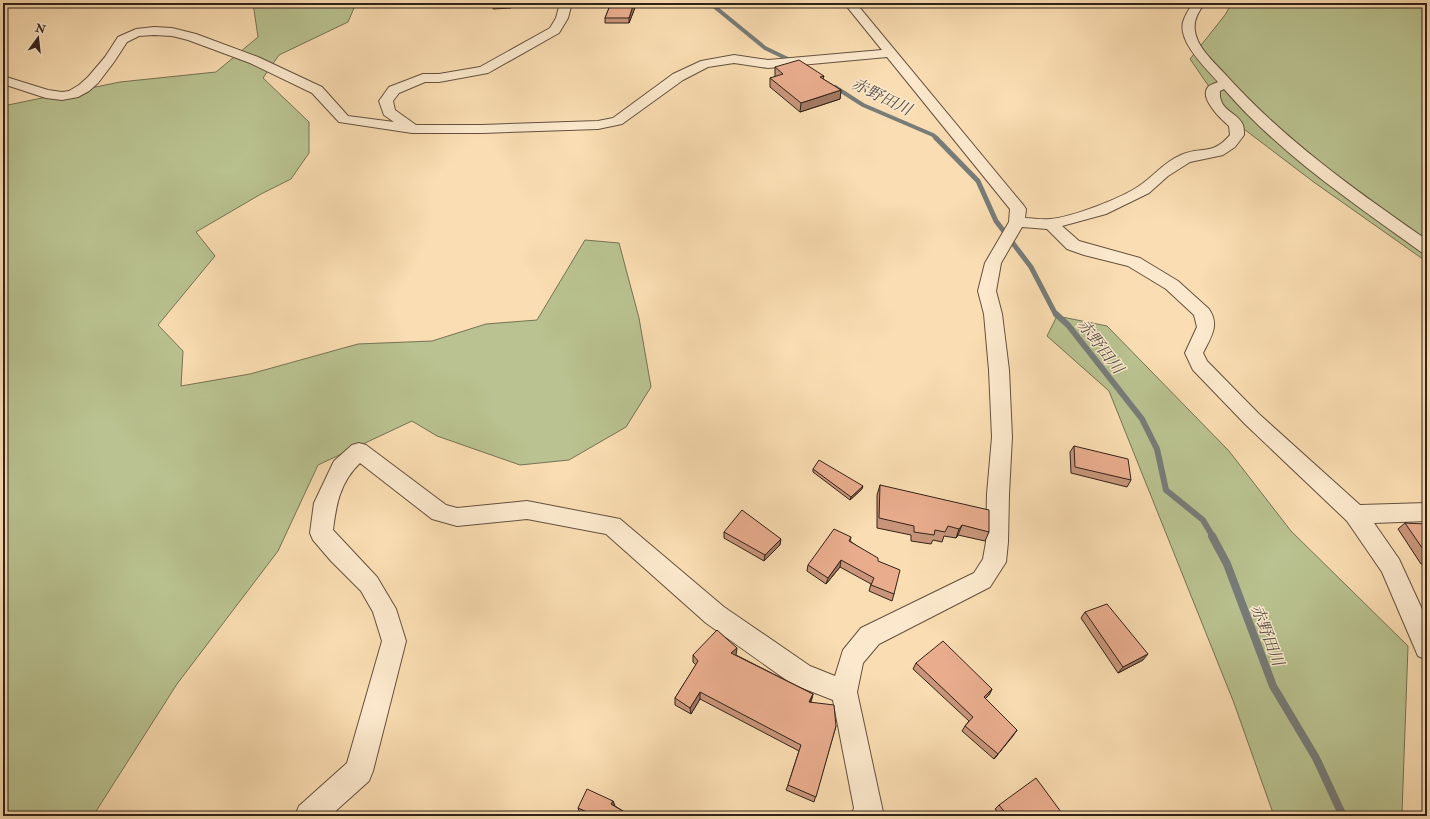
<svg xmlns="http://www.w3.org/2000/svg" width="1430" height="819" viewBox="0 0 1430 819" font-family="'IM FELL Double Pica','Noto Serif JP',serif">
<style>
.green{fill:#b9c290;stroke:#767254}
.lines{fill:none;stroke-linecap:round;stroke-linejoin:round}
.stream-far3{stroke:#777c79;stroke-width:4}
.stream-far2{stroke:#777c79;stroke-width:5}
.stream-far1{stroke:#777c79;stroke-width:6}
.stream{stroke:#777c79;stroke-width:8}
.minor-casing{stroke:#64513e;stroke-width:2}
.minor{fill:#fce9cd;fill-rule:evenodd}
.wall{fill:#c8957a;stroke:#322218}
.shaded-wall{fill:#a37963;stroke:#322218}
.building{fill:#e9ad8e;stroke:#322218}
.labels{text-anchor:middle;stroke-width:3;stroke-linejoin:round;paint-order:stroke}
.water-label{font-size:16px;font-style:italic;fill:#544f48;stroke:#fce9cd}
</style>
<rect width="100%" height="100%" fill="#faddb2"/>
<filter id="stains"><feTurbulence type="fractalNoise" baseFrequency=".005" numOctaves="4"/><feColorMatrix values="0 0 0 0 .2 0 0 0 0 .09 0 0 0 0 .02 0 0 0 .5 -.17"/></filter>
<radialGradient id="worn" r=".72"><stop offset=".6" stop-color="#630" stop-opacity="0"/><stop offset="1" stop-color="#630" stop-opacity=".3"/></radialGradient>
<g class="green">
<polygon points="253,3 349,3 354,8 348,22 279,55 263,78 309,122 309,153 291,179 261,194 196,232 215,256 158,325 183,351 181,386 250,374 358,344 432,341 486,324 537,320 585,240 619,243 639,318 651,387 626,427 569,460 520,465 437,436 412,421 318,465 278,551 177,684 93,816 3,816 3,106 120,82 216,72 258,37"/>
<polygon points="1232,3 1427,3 1427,262 1315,183 1232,120 1190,59 1225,15"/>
<polygon points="1057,316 1107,326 1229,451 1291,531 1408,646 1402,813 1404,816 1274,816 1234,703 1109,391 1047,336"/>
</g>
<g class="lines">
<g class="stream-far3">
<polyline points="710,3 765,48 792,61"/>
<polyline points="835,87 863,105 933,135 937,139"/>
</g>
<polyline class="stream-far2" points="936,138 978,181 996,221 1031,267 1056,315"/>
<polyline class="stream-far1" points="1056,314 1068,325 1142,419 1157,449 1166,490 1203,520 1213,537"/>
<polyline class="stream" points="1212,536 1227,564 1273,686 1316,758 1343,816"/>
<g class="minor-casing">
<path id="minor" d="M560 3H572L568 18 559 33 488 73 439 82H425L399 93 393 101 395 110 416 125H482L598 121 613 118 673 74 701 61 734 55 768 60 882 50 848 8 851 3H863L860 8 1024 206 1026 209 1025 218C1033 218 1042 220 1050 219 1070 218 1122 198 1139 186 1153 177 1164 162 1181 155 1200 146 1213 156 1230 135L1229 126C1222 120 1197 97 1209 86 1211 85 1215 83 1218 82 1206 68 1178 42 1183 22 1185 15 1189 9 1193 3H1205C1199 11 1193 20 1195 31 1197 47 1213 61 1224 73 1283 139 1355 190 1427 240V253L1421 252C1352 202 1280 154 1224 89L1220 91C1218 111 1238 112 1243 125 1244 128 1244 132 1244 135L1235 147 1223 155 1190 162 1168 176 1149 193 1106 214 1062 226 1079 241 1140 258 1178 281 1209 309C1220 325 1211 337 1203 353L1207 361 1259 414 1360 505 1427 503V521L1374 523 1399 559 1427 620V660L1418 656 1382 572 1347 521 1245 424 1193 370 1185 353 1197 327 1194 315 1166 289 1128 266 1084 255 1067 249 1047 229 1022 227 1001 263 996 291 1002 314 1009 370 1012 437 1009 494 1008 542 1006 562 990 587 879 644 863 663 857 692 883 812 882 816H851L854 808 833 700 792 684 706 623 606 534 527 519 457 526 432 519 360 463C340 482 336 505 333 530L377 577 396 609 406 641 373 771 369 781 330 816H295L299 806 347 763 382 641 373 612 361 591 331 561 313 540 310 533 314 503 334 461 352 445 359 443 366 445 446 505 457 508 527 501 620 519 724 607 810 666 835 676 843 650 861 628 974 573 983 559 986 542 987 494 992 437 989 370 984 314 978 291 985 263 1009 222 1010 209 887 57 768 68 734 63 708 67 683 80 622 124 598 129 482 133H412L339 122 312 93 250 63 188 40 172 36 154 35 139 36 127 42 114 62 98 83 89 91 78 97 62 100 46 98 3 84V76L48 90 62 92 69 91 79 85 88 77 105 57 118 37 136 29 154 27 172 28 196 34 258 57 322 87 348 116 394 122 384 115 379 101 389 87 423 74H439L480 67 550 28 556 18Z"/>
</g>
<use href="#minor" class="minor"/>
</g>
<g class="wall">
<polygon points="510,3 511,8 493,9 493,5"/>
<polygon points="611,3 657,3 657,4 636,5 629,23 605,23 605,18"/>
<polygon points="788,3 801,3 800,7"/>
<polygon points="775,67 824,76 823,79 841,90 840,99 800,112 770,87 770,78 775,77"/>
<polygon points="1074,446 1131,480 1127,487 1071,473 1070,452"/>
<polygon points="813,469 862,489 850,500 813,472"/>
<polygon points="880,485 989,532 985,541 958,535 956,538 944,536 942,542 933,540 931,544 911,541 911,535 877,528 877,495"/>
<polygon points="1405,523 1427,526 1427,563 1421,564 1398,529"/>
<polygon points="724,532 780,545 764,561 724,538"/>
<polygon points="851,537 850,541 878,561 894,594 892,601 869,591 871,584 840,567 826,584 807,571 808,565"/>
<polygon points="1085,612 1143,660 1118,673 1081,618"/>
<polygon points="693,655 736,655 813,694 811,702 836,726 814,802 786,790 788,785 799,751 700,699 691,714 675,705 675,698 696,665 693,662"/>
<polygon points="916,663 992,689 989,695 985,698 1017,730 994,759 962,731 965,726 969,721 913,669"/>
<polygon points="613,801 615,806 631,816 584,816 580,814 578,808"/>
<polygon points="999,805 1064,816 1000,816 995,809"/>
</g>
<g class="shaded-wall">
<polygon points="634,3 636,3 636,5 629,23 629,18"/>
<polygon points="841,90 840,99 800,112 801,103"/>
<polygon points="863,486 862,489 850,500 851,497"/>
<polygon points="962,525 958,535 956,538 959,529"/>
<polygon points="781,539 780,545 764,561 765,555"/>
<polygon points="841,560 840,567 826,584 828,578"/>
<polygon points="737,648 736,655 731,660 731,653"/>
<polygon points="1148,654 1143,660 1118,673 1123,667"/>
<polygon points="992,689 989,695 981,703 984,697"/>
<polygon points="700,692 700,699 691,714 690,708"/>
<polygon points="813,694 811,701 807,708 809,702"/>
<polygon points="1017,730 1013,736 994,759 998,754"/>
<polygon points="613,801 615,807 611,804"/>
</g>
<g class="building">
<polygon points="493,3 510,3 510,4 493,5"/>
<polygon points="611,3 634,3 629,18 605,18"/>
<polygon points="799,60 824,76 820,77 841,90 801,103 770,78 783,74 775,67"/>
<polygon points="1074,446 1128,459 1131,480 1075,467"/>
<polygon points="819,460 863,486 851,497 813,469"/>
<polygon points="880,485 989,510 989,532 962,525 959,529 948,526 945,532 935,530 934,535 914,532 914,526 879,518"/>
<polygon points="742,510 781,539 765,555 724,532"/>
<polygon points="1405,523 1426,524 1427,526 1427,555"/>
<polygon points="834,529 851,537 849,541 878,558 878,561 900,570 894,594 871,585 874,578 841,560 828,578 808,565"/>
<polygon points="1107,604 1148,654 1123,667 1085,612"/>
<polygon points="717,630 737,648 731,653 813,694 809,702 834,705 836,726 816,797 788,785 801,745 700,692 690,708 675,698 698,661 693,655"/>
<polygon points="943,641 992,689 984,697 1017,730 998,754 965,726 973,717 916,663"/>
<polygon points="1036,778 1064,816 1008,816 999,805"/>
<polygon points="587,789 613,801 611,804 631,816 596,816 578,808"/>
</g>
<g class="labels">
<g class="water-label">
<text transform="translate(882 96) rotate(26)" y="6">赤野田川</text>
<text transform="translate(1101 346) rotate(52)" y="6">赤野田川</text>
<text transform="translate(1268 635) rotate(69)" y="6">赤野田川</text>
</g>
</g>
<rect width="1430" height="819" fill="none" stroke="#faddb2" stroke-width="16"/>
<rect x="4" y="4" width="1422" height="811" fill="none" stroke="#322218" stroke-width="2"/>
<rect x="8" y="8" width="1414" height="803" fill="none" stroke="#322218"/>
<g transform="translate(38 38) rotate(15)" stroke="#fce9cd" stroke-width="3" paint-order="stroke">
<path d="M0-3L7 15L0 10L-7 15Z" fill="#322218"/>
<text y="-6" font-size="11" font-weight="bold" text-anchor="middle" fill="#322218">N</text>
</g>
<rect width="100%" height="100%" filter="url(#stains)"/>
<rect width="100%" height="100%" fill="url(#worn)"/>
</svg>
